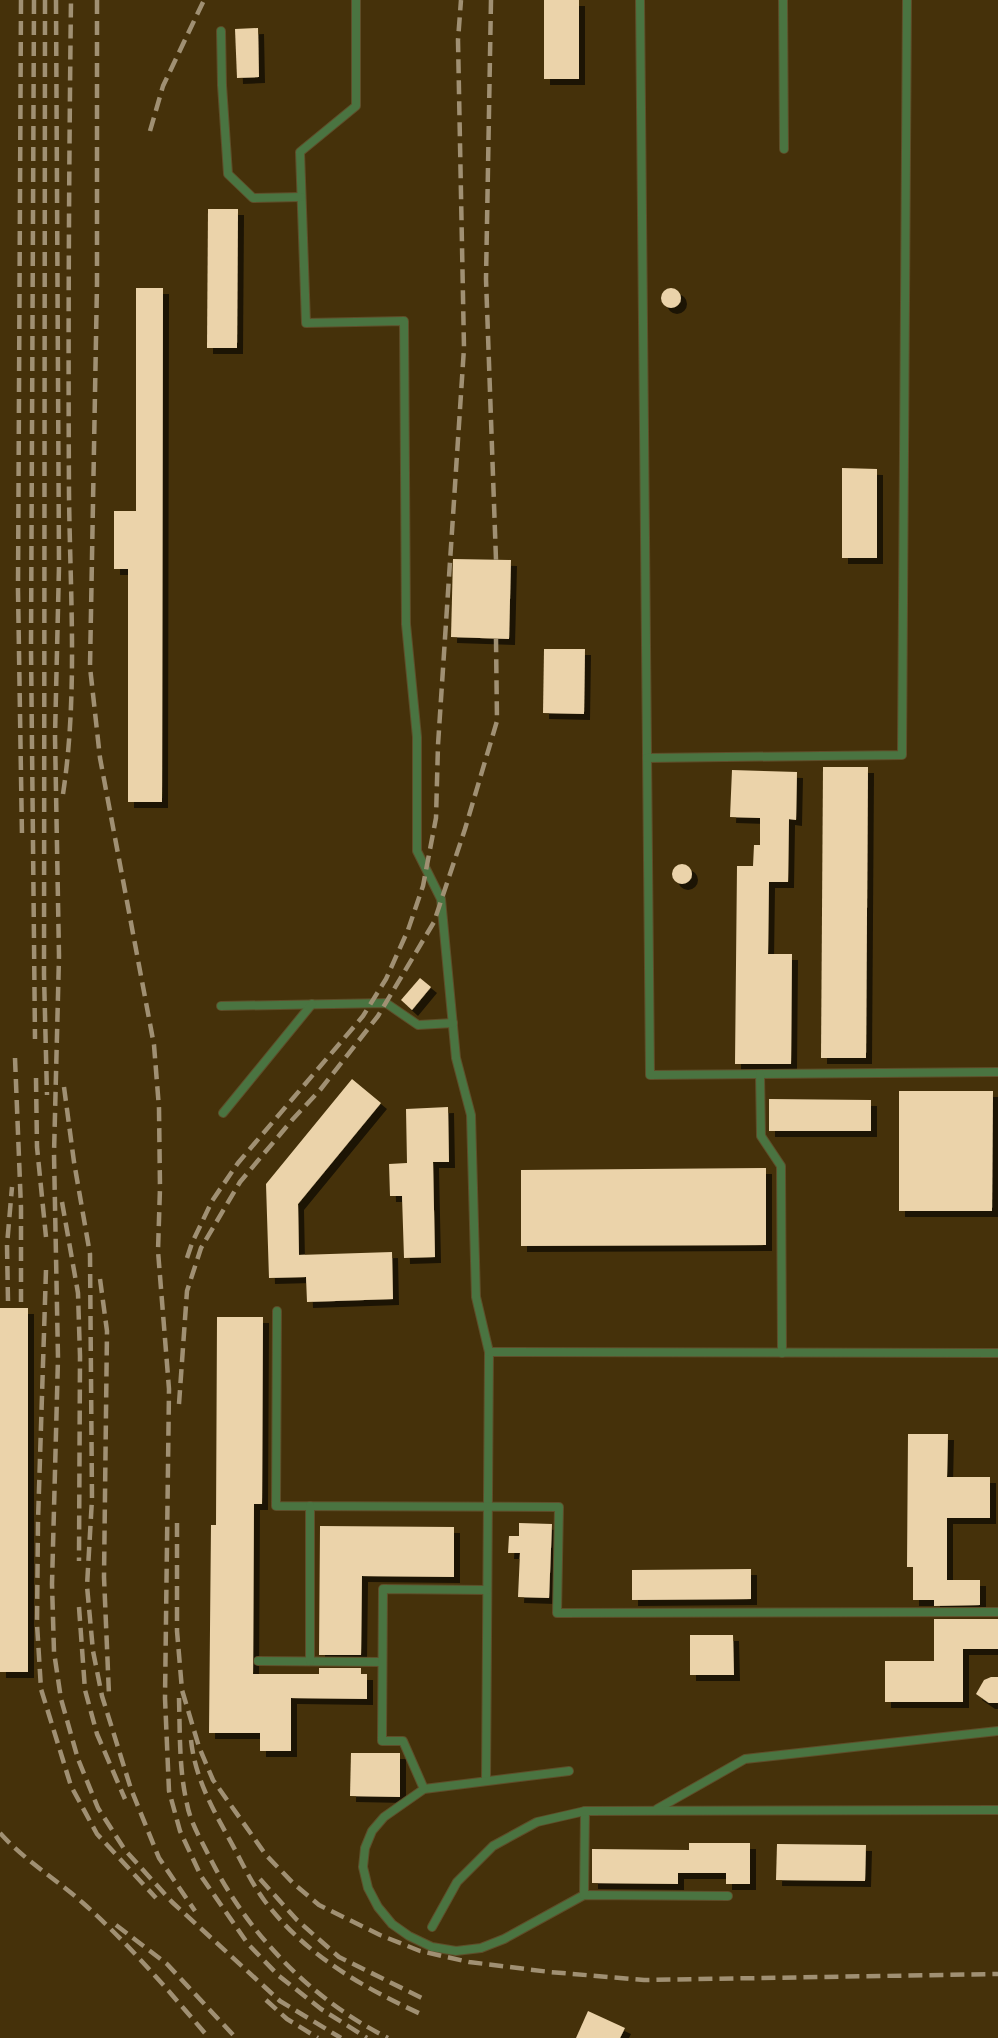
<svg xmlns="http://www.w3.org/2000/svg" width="998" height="2038" viewBox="0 0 998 2038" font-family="'Alegreya Sans',sans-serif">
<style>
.building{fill:#ebd3aa;filter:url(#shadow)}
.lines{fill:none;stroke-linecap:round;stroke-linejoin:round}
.service-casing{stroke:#5f4d29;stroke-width:10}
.service{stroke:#4a7441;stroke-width:8}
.rail{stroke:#a09073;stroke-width:4.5;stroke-dasharray:14 7;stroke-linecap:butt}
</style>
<defs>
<filter id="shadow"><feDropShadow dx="6" dy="6" stdDeviation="0" flood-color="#0009"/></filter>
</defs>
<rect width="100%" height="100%" fill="#45310a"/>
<g class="building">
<rect x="544" y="0" width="35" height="79"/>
<polygon points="258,28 259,77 237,78 235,29"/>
<polygon points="208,209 238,209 237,348 207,348"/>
<circle cx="671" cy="298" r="10"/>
<polygon points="136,288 163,288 162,802 128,802 128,569 114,569 114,511 136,511"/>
<polygon points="842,468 877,469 877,558 842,558"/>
<polygon points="453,559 511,560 509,639 451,637"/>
<polygon points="544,649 585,649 584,714 543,713"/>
<polygon points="823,767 868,767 866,1058 821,1058"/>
<polygon points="732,770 797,772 796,820 789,819 788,882 769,882 768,954 792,954 791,1064 735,1064 737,866 753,866 754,845 760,845 760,818 730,817"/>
<circle cx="682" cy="874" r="10"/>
<polygon points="420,978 431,987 412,1010 401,1000"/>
<polygon points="352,1079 381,1103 298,1204 299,1255 392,1252 393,1299 307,1302 306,1277 269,1278 266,1184"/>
<polygon points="899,1091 993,1091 992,1211 899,1211"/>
<polygon points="769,1099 871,1100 871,1131 769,1131"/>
<polygon points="448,1107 449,1162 433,1162 435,1257 404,1258 402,1196 390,1196 389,1164 407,1163 406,1109"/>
<polygon points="766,1168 766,1245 521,1246 521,1170"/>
<rect x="0" y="1308" width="28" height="364"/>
<polygon points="217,1317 263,1317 262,1504 254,1504 253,1674 319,1674 319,1668 361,1668 361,1674 367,1674 367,1699 291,1698 291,1751 260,1751 260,1733 209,1733 211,1525 216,1525"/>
<polygon points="908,1434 948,1434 947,1477 990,1477 990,1518 947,1518 947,1580 980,1580 980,1605 934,1606 934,1600 913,1600 913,1567 907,1567"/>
<polygon points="519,1523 552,1524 549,1598 518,1597 520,1553 508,1553 509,1536 519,1536"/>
<polygon points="320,1526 454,1527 454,1577 362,1576 361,1655 319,1655"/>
<polygon points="751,1569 751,1599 632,1600 632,1570"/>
<polygon points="934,1619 998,1619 998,1649 963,1649 963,1702 885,1702 885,1661 934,1661"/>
<polygon points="690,1635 733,1635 734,1675 690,1675"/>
<polygon points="991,1677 998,1677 998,1703 989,1703 976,1694 984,1680"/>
<polygon points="351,1753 400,1753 400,1797 350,1796"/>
<polygon points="689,1843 750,1843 750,1884 726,1884 726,1873 678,1873 678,1884 592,1883 592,1849 689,1850"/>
<polygon points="777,1844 866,1845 865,1881 776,1880"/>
<polygon points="588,2011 625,2028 620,2038 576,2038"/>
</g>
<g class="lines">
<g class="service-casing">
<g id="service">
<polyline points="356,0 356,106 300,152 306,323 404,321 406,624 417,737 417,851 441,899 456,1058 471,1115 476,1297 489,1352 486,1781"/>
<polyline points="640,0 650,1075 998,1072"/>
<polyline points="783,0 784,149"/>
<polyline points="221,31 222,85 228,174 253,198 301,197"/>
<polyline points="647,758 902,755 907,0"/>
<polyline points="221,1006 386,1003 418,1025 453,1023"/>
<polyline points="760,1074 761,1136 781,1166 782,1353"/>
<polyline points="223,1113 312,1004"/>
<polyline points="277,1311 276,1506 559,1507 557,1613 998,1612"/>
<polyline points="489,1352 998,1353"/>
<polyline points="258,1661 382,1662"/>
<polyline points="310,1661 310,1506"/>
<polyline points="569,1771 424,1789 384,1817 372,1831 365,1848 363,1867 368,1888 378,1907 392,1924 409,1936 432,1947 456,1951 481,1948 504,1939 584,1895 728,1896"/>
<polyline points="424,1789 403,1741 382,1741 383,1589 487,1590"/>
<polyline points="657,1809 745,1759 998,1731"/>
<polyline points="584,1895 585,1811"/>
<polyline points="432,1927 457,1882 493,1846 537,1822 585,1811 998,1810"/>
</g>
</g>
<use href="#service" class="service"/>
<g class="rail">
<polyline points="21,0 18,590 22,836"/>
<polyline points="34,0 31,648 35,1039"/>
<polyline points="45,0 44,975 47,1095"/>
<polyline points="56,0 59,566 55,736 59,956 54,1154 58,1358 52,1584 54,1652 61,1699 78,1759 98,1808 125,1850 172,1902 280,2001 341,2038"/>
<polyline points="97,0 97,284 90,667 100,758 154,1045 159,1108 160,1188 158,1251 169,1389 165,1698 169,1791 180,1831 201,1876 248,1944 279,1976 321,2009 367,2038"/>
<polyline points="491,0 486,279 496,560"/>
<polyline points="150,131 163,86 204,0"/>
<path d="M63 794C78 695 70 592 69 493 68 328 69 164 71 0"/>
<polyline points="15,1058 21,1208 21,1302"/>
<polyline points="36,1078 37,1147 46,1237"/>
<polyline points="64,1087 74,1162 90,1254 92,1499 87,1586 93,1651 102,1696 131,1789 159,1858 195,1911"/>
<polyline points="62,1202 78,1293 80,1356 79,1561"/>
<polyline points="187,1258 192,1243 212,1201 238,1163 363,1016 386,979 408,930 423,886 436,818 438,745 464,348 458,40 461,0"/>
<polyline points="46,1270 38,1521 37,1624 41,1689 71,1786 97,1834 156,1898"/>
<polyline points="100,1279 107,1331 104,1577 109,1695"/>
<polyline points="8,1301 7,1245 12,1187"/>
<polyline points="179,1404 187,1291 201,1248 240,1182 293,1119 320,1090 378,1016 434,922 465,829 497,721 496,639"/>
<polyline points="177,1523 177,1631 182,1690 199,1747 213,1780 266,1855 293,1883 319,1905 380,1935 420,1951 469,1962 550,1972 644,1980 998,1974"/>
<polyline points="79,1607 85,1690 97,1734 125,1799"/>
<path d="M179 1698C180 1733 179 1770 187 1804 190 1821 200 1838 208 1854 246 1932 310 1999 388 2038"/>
<path d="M191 1740C195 1776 210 1804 227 1835 239 1856 250 1881 264 1900 305 1955 362 1987 423 2015"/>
<path d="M0 1833C24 1860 56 1879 83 1903 129 1944 169 1991 209 2038"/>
<polyline points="260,1879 297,1920 339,1957 426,2000"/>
<polyline points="116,1925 167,1964 236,2038"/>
<polyline points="266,2000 287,2019 318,2038"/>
</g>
</g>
</svg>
